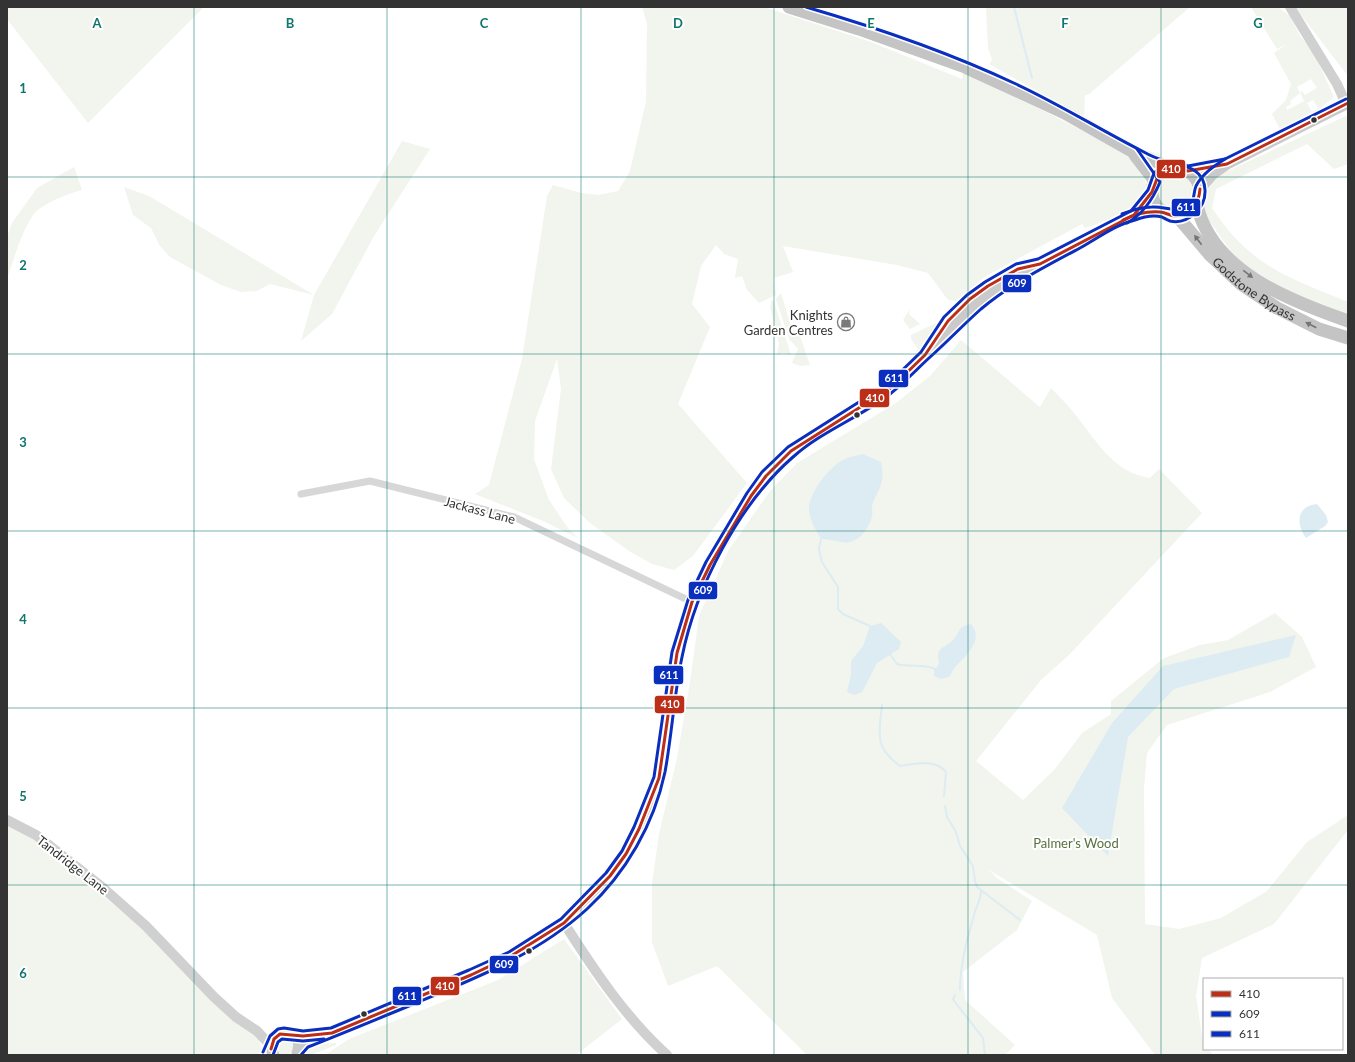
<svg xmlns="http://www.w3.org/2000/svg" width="1355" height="1062" viewBox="0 0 1355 1062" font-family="Lato,sans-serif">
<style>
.green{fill:#f1f5ed;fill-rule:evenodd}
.water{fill:#ddebf3}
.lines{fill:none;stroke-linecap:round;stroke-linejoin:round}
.stream{stroke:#ddebf3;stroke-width:2}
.street{stroke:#d7d7d7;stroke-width:7}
.secondary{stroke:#d0d0d0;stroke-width:10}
.primary{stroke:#cacaca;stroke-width:11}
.highway{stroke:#c4c4c4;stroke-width:13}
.bus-1-casing{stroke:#fff;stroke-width:6}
.bus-2-casing{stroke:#fff;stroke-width:6}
.bus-3-casing{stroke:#fff;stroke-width:6}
.bus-1{stroke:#bb2e18;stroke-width:3}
.bus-2{stroke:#0a2ebe;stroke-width:3}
.bus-3{stroke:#0a2ebe;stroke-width:3}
.oneway{fill:#747474}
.grid{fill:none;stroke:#0f766e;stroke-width:1;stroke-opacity:0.55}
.bus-dot{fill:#333;stroke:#fff;stroke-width:1.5}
.labels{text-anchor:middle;stroke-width:4;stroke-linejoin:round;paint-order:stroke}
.street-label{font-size:13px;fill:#333;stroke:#fff}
.poi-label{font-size:13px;fill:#333;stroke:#fff;text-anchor:end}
.park-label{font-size:13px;fill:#56703f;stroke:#fff}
.grid-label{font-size:13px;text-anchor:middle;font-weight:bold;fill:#0f766e;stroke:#fff;stroke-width:4;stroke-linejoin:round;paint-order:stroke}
.line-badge{stroke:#fff;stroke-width:1.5}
.badge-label{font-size:11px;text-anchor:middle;font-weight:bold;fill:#fff}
</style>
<rect width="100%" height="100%" fill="#fff"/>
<g class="green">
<polygon points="7,7 202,7 203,8 88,123 7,19"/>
<path d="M642 7H764L871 42 962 79 964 70 1122 151C1131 160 1146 172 1146 186 1147 206 1101 223 1085 228L1082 224 986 276 956 301 948 300 928 273 897 265 783 246 793 272 774 278 776 295 759 303 747 290 742 276 735 278 738 259 724 254 716 245 701 266 692 304 710 327 678 404 747 483 693 556 674 570 652 564 629 551 590 523 564 498 551 469 561 389 557 359 535 421 534 459 549 500 568 528 578 538 543 521 475 494 489 485 522 359 547 196 553 185 581 193 598 195 618 191 630 171 646 101 647 24Z"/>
<polygon points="986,7 1190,7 1088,95 1085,95 1084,118 989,64 992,60 988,48"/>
<path d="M1251 7H1278L1290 16 1300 36 1313 51 1334 97 1313 114 1280 129 1272 114 1286 100 1291 84 1274 53 1287 44 1277 49ZM1311 79 1317 88 1305 95 1302 91 1300 93 1297 87ZM1300 93 1304 101 1287 110 1286 107 1291 104 1290 101ZM1313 100 1318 108 1312 112 1307 103Z"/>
<polygon points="1295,7 1348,7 1348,76"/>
<path d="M1346 116 1348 119V164L1334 169 1307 144 1216 189 1212 208C1223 224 1235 240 1250 252 1278 276 1315 288 1348 302V316L1289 292 1244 265 1230 250 1205 215 1203 203 1206 191 1219 175Z"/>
<polygon points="402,141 430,149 374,236 332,314 301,341 314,295 270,284 257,291 241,292 221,285 170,257 160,246 151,228 133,215 124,187 149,196 314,295"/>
<path d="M74 167 82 190C67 194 52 200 39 209 25 219 13 262 7 279V237L12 223 37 188Z"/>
<circle cx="1176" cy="191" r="19"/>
<polygon points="781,293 792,330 798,330 810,365 800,366 792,363 798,349 789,339 776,299"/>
<polygon points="772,300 774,302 791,355 783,353 777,355 779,344 770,307"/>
<polygon points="910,309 909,314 920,324 910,329 903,320"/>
<polygon points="940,321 943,322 911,360 910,359 918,349 911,339 911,335"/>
<path d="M961 340 1040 407 1051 388C1059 396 1067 404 1074 413 1097 441 1112 472 1150 478L1159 469 1202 513 1069 655 1041 680 976 761 1023 800 1055 769 1082 733 1111 714V701L1164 658 1200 645 1228 640 1275 613 1302 637 1316 667 1270 692 1167 725 1147 753 1144 788 1145 924 1179 929 1221 918 1267 891 1307 842 1348 815V830L1274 924 1202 958 1196 996 1204 1049H1209L1213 1055H1155L1112 998 1097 935 989 870 997 878 1032 901 1017 930 963 972 965 1000 1015 1045 1005 1055H807L717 966 668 986 652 942V884L659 834 677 758 690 682 699 616 728 551 770 491 797 463 896 403 931 375Z"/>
<polygon points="7,825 32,838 141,927 258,1036 262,1051 256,1055 7,1055"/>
<polygon points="564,939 622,1019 576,1055 325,1055 349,1039 498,980"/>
<circle cx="285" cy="1047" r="8"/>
<path d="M336 1043V1045L311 1055H302C307 1043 325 1044 336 1043Z"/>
</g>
<g class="water">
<path d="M863 454 881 462C885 480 881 486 873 502 871 507 873 512 872 517 868 530 857 545 842 542 834 541 828 539 821 539 816 530 810 521 809 510 808 494 830 465 845 459 850 456 857 456 863 454Z"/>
<path d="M1317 504 1326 515 1328 522 1325 526 1306 538C1296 525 1296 506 1317 504Z"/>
<polygon points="881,623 901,642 899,649 877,663 862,692 854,695 847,692 851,675 851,661 863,646 870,626"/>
<path d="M971 624C984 638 968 654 958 664 954 667 952 673 949 677L941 679 934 676V671L939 664C936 644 943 651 953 640 961 631 957 627 971 624Z"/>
<polygon points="1296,635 1289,657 1174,689 1128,737 1108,856 1062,808 1112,723 1163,666"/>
</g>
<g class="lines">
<g class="stream">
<polyline points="1014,7 1032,78"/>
<polyline points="821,539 819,549 822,562 838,587 838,609 843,614 870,626"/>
<path d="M890 654 897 664C910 668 922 663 935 669"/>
<path d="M882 705C879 734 874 747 900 766 916 764 935 758 946 772L944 796"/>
<polyline points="945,806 947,817 956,832 960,846 973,866 975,881 977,887 1020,920"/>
<path d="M960 990C960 964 967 940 974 915 976 906 981 900 981 891"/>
<polyline points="955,995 953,999 955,1002 983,1038 985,1055"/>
</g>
<polyline class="street" points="301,494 370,481 514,517 692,602"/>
<g class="secondary">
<polyline points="1290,7 1337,84 1346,104"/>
<polyline points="7,820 36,835 102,887 146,926 214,997 236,1017 257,1031 271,1046"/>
<path d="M564 923C594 970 625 1017 667 1055"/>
</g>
<g class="primary">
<polyline points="1188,171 1221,165"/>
<polyline points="1200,189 1213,174 1227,164 1348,103"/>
<polyline points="1134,215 1152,192"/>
<path d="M932 342C957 310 987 278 1028 267"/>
<polyline points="299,1048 306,1043 471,975 511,956 564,923 587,901 610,876 626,854 650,804 659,778 671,687 684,625 692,602 710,565 738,516 766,476 798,446 857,411 892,387 977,306 997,290 1044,261 1134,215 1163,212"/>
<path d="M274 1055C257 1030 308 1023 297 1053"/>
</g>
<g class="highway">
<polyline points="789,7 859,29 965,67 1065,113 1132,151 1171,168"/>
<polyline points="1135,155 1155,181"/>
<circle cx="1176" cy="192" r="24"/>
<path d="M1197 205C1212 271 1290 301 1348 321"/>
<path id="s1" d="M1177 216 1210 255 1241 284 1277 308 1319 329 1348 338"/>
</g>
<g class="bus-1-casing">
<g id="bus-1">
<path d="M1123 220C1135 214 1147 211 1160 212 1165 212 1170 216 1175 216 1191 217 1199 203 1200 189"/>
<polyline points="271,1049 274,1039 280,1034 303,1036 332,1033 471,975 511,956 564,923 610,876 626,854 639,829 659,778 677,653 692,602 710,565 751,496 766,476 791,451 892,387 925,355 948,321 970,299 988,286 1018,269 1040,264 1134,215 1152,192 1158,176 1165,170 1178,168 1188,171 1227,164 1348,103"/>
</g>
</g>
<g class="bus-2-casing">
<g id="bus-2">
<path d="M1127 223C1143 214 1153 199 1160 182L1137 149"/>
<polyline points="273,1055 278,1042 282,1039 303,1041 324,1039"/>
<path d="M301 1055 308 1047C344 1033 380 1018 416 1003 476 978 538 954 587 909 626 873 654 824 665 772 672 734 674 695 682 657 696 587 739 504 793 457 822 431 859 418 890 394 904 383 916 370 929 358 947 342 963 325 981 309 1011 284 1046 266 1080 248 1098 238 1115 225 1135 220 1143 217 1154 215 1162 217 1164 218 1167 220 1170 221 1188 225 1206 208 1205 190 1204 167 1183 166 1166 161 1158 159 1149 155 1142 151 1099 129 1059 104 1016 84 948 52 878 28 806 7"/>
</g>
</g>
<g class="bus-3-casing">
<g id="bus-3">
<path d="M1122 214C1132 210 1142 207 1152 207 1165 206 1177 214 1189 206 1195 202 1193 193 1196 186 1202 174 1214 166 1225 159"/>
<polyline points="263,1052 270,1036 278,1029 284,1028 303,1031 331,1028 469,970 509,952 561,919 606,873 622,851 634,827 654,777 672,652 688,600 706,562 747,493 762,472 788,447 889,383 921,352 944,317 967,295 985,282 1016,264 1038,259 1131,211 1148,190 1154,173 1163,166 1178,163 1188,166 1225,159 1346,99"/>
</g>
</g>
<use href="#bus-1" class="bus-1"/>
<use href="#bus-2" class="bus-2"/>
<use href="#bus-3" class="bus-3"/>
</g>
<defs><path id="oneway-solid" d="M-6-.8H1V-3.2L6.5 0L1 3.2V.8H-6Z"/></defs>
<g class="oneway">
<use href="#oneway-solid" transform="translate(1198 240) rotate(-127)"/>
<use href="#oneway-solid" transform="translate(1248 274) rotate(38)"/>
<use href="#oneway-solid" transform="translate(1311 325) rotate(-153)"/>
</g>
<path class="grid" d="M194 7V1055M387 7V1055M581 7V1055M774 7V1055M968 7V1055M1161 7V1055M7 177H1348M7 354H1348M7 531H1348M7 708H1348M7 885H1348"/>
<defs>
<g id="shop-ring" transform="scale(0.9)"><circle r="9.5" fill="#fff" stroke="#7a7a7a" stroke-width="1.5"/><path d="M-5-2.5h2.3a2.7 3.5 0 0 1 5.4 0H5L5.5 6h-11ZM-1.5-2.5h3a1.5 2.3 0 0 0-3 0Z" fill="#7a7a7a"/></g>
</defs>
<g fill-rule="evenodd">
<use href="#shop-ring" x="846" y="322"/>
</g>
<g class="bus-dot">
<circle cx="1314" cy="120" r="3.5"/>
<circle cx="857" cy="415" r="3.5"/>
<circle cx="529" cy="951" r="3.5"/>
<circle cx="364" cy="1014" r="3.5"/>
</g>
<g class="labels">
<g class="street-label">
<text dy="5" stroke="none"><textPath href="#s1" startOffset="107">Godstone Bypass</textPath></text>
<text transform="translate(480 510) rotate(15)" y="5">Jackass Lane</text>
<text transform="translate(73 865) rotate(38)" y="5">Tandridge Lane</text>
</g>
<g class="poi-label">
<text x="833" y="320">Knights<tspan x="833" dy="15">Garden Centres</tspan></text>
</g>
<g class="park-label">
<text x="1076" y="848">Palmer's Wood</text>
</g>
</g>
<g class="grid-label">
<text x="97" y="28">A</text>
<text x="290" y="28">B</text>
<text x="484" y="28">C</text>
<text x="678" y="28">D</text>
<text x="871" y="28">E</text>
<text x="1065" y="28">F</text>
<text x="1258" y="28">G</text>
<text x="23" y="93">1</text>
<text x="23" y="270">2</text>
<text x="23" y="447">3</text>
<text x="23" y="624">4</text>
<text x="23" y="801">5</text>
<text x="23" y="978">6</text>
</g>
<g class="line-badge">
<rect x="1156" y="159" width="30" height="20" rx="4" fill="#bb2e18"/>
<rect x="1171" y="198" width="30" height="19" rx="4" fill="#0a2ebe"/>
<rect x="1002" y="274" width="30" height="19" rx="4" fill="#0a2ebe"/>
<rect x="878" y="369" width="31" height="19" rx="4" fill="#0a2ebe"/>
<rect x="859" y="388" width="31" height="20" rx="4" fill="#bb2e18"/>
<rect x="688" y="581" width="30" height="19" rx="4" fill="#0a2ebe"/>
<rect x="653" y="665" width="31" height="20" rx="4" fill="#0a2ebe"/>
<rect x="654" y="695" width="31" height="19" rx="4" fill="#bb2e18"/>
<rect x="489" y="955" width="30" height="19" rx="4" fill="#0a2ebe"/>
<rect x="430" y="976" width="30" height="20" rx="4" fill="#bb2e18"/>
<rect x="392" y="986" width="30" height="20" rx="4" fill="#0a2ebe"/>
</g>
<g class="badge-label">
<text x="1171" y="173">410</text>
<text x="1186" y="211">611</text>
<text x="1017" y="287">609</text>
<text x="894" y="382">611</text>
<text x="875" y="402">410</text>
<text x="703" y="594">609</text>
<text x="669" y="679">611</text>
<text x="670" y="708">410</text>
<text x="504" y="968">609</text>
<text x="445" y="990">410</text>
<text x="407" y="1000">611</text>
</g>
<rect width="1355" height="1062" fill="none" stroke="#333333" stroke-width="16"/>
<rect x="1203" y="978" width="140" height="72" fill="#ffffff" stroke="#adadad"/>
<rect x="1211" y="991" width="20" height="6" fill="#bb2e18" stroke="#adadad"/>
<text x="1239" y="998" font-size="12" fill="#333333">410</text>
<rect x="1211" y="1011" width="20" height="6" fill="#0a2ebe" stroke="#adadad"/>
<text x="1239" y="1018" font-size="12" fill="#333333">609</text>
<rect x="1211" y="1031" width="20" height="6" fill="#0a2ebe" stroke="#adadad"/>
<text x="1239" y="1038" font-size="12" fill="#333333">611</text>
</svg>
